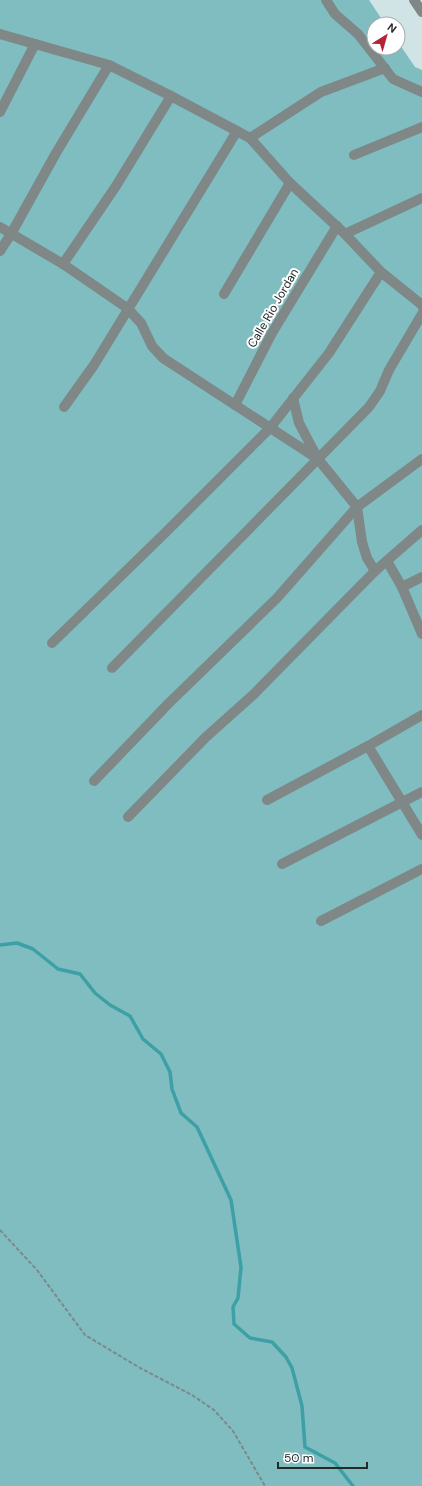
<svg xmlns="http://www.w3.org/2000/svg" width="422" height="1486" viewBox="0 0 422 1486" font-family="'DM Sans',sans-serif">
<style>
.green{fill:#7fbdc1}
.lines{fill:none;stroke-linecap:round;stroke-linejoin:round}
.stream{stroke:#3ca0a6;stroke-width:3.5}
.path{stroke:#7c898a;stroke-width:2;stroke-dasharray:4 2;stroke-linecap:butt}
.minor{stroke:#7f8787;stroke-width:10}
.labels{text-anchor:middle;stroke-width:4;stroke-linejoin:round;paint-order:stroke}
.street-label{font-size:12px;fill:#222a2a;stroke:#fff}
</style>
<rect width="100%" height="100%" fill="#d1e4e5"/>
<polygon class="green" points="0,0 369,0 385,24 374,24 374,48 398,48 398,42 415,67 422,70 422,1486 0,1486"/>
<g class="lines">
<polyline class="stream" points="0,945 17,943 33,949 58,969 80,974 95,993 110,1005 130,1016 143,1039 161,1054 170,1072 172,1089 181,1113 197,1127 231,1200 241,1267 238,1298 233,1307 234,1324 250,1338 272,1342 286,1357 292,1368 302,1406 305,1447 335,1463 353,1486"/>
<polyline class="path" points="0,1230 37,1270 85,1335 140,1368 192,1395 214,1410 233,1431 265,1486"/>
<g class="minor">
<polyline points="326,0 335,14 358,34 393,79 422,92"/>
<polyline points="414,0 422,12"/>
<polyline points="0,34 109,65 171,96 250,138 290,183 345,234 381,272 421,304 422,306"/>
<polyline points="0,112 35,44"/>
<polyline points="250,138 321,92 385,68"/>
<polyline points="354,155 422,127"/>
<polyline points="0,227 63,264 127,308 141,323 152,346 163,358 318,459 357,507 362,542 367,558 375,571"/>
<polyline points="345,234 422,198"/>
<polyline points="0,251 11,234 56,153 109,65"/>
<polyline points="63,264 116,186 171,96"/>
<polyline points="224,294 290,183"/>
<polyline points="293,398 299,423 317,457"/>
<polyline points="235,405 272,333 337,226"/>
<polyline points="64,407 94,365 237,131"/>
<polyline points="387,561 402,587 422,634"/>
<polyline points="402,587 422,577"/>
<polyline points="52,643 166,532 270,428 329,353 381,272"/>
<polyline points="112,668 369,407 380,391 389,370 422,314"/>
<polyline points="368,746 422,835"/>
<polyline points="94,781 169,703 277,598 357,507 422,459"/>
<polyline points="267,800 368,746 422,715"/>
<polyline points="128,817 206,737 254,694 375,571 422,530"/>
<polyline points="282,864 422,792"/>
<polyline points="321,921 422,869"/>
</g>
</g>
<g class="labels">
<g class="street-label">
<text transform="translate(273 308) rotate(-60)" y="4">Calle Rio Jordan</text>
</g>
</g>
<g transform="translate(386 36) rotate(37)"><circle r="19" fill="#ffffff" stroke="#a7aaaa"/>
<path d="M0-3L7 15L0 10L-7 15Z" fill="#b52335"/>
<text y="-6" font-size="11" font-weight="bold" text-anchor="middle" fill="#222a2a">N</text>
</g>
<path d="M278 1462v6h89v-6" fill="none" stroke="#222a2a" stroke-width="2"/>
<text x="284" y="1462" font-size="12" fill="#222a2a" stroke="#ffffff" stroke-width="3" paint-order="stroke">50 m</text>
</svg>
